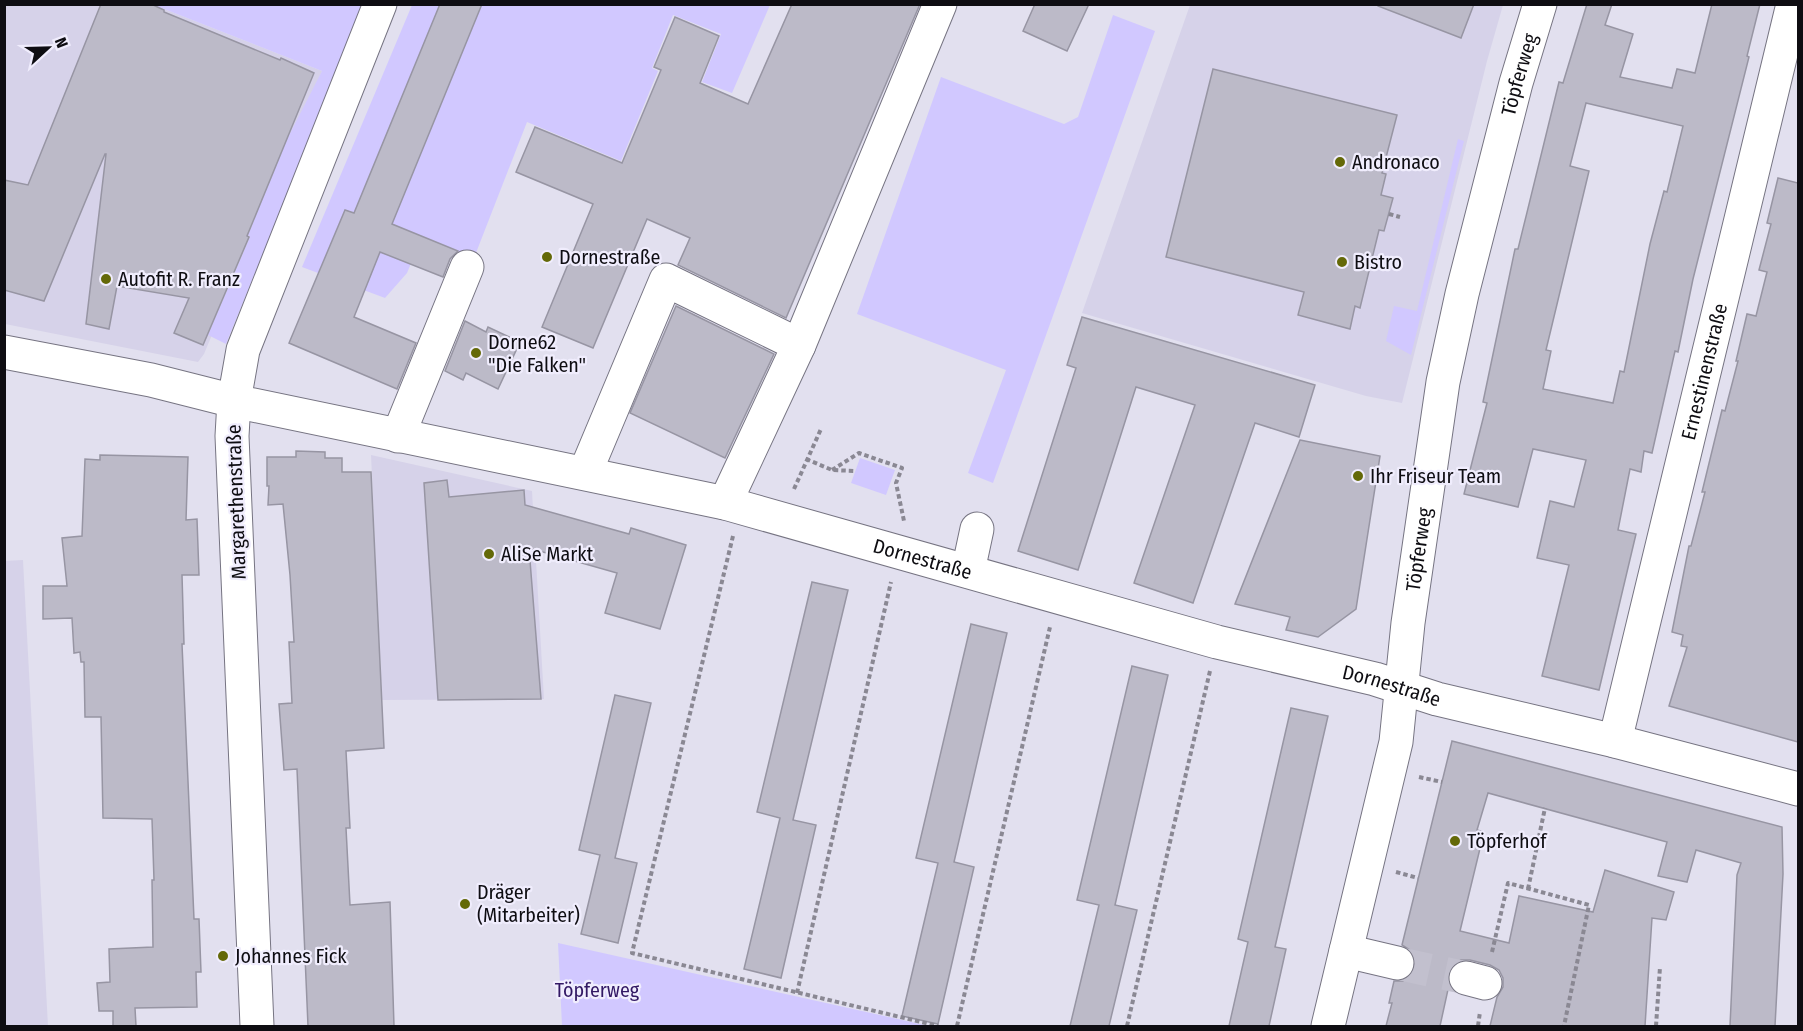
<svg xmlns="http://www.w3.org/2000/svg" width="1803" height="1031" viewBox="0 0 1803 1031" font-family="'Fira Sans Condensed',sans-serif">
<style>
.built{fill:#d6d2e9}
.green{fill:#d1c8ff}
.building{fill:#bcbac8;stroke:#9795a3;stroke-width:1.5;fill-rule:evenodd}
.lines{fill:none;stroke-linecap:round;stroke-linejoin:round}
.minor-tunnel{stroke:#c2c0ce;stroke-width:33;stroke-dasharray:33 16;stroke-linecap:butt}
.minor-casing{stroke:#767482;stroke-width:35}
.major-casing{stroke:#767482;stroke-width:35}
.path{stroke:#8a8893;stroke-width:4;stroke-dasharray:4.5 3;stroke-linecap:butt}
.minor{stroke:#fff;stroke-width:33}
.major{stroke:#fff;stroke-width:33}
.poi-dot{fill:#646908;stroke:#f0edfd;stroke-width:2}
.labels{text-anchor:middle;stroke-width:4.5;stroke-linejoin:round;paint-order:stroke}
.street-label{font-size:20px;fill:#0e0d12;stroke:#f0edfd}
.poi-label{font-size:20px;fill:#0e0d12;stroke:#f0edfd;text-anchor:start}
.park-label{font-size:20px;fill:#321864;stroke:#f0edfd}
</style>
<rect width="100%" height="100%" fill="#e2e0ef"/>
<g class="built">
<polygon points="4,5 154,5 322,71 204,354 198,362 5,324"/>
<polygon points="1190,5 1503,5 1487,61 1402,403 1366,396 1082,313"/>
<polygon points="371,455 532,491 544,699 382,700"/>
<polygon points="23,560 48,1026 5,1026 4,561"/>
</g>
<g class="green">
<polygon points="154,5 365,5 226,344 208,335 250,237 248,235 282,152 281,151 322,71"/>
<polygon points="412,5 770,5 732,93 702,82 721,34 673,15 652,68 658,71 621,161 527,122 474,258 422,237 407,273 385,298 302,267"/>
<polygon points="1113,15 1155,31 993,483 968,473 1006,370 857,314 941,77 1064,124 1078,117"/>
<polygon points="1458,139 1464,141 1411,355 1386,341 1394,306 1417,311"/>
<polygon points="860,458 895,470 886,495 851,483"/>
<polygon points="558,943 929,1026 562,1026"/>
</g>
<g class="building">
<polygon points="101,4 151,4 164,10 164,12 280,60 281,58 314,73 247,236 249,237 203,345 174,333 189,298 117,286 109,329 86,324 106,154 105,154 44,301 4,290 4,180 28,185"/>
<polygon points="440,4 482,4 392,224 458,251 450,259 443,277 380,252 354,317 416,343 397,389 289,343 345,210 354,213"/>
<polygon points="792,4 920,4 786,318 678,265 690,238 647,219 593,348 542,327 593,204 516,172 535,127 622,163 661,70 654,67 675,17 719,36 700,83 748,104"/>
<polygon points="1035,4 1089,4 1067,51 1023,31"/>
<polygon points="1378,4 1474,4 1461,38 1378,6"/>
<path d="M1587 4H1612L1605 25 1633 34 1620 77 1672 88 1677 69 1695 73 1712 4H1760L1747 56 1749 57 1693 279 1678 352 1675 351 1652 453 1644 451 1641 472 1630 469 1618 530 1636 534 1599 690 1542 676 1569 565 1537 558 1550 501 1574 507 1586 460 1533 449 1518 507 1464 494 1487 403 1483 402 1515 249H1518L1559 82 1563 83ZM1586 103 1683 126 1667 192 1664 191 1650 244 1624 372 1620 371 1613 403 1543 389 1551 351 1546 350 1589 171 1570 166Z"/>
<polygon points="1213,69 1397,115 1382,173 1386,174 1381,195 1393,198 1384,231 1379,230 1360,308 1355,306 1350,329 1298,315 1304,292 1166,257"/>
<polygon points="1778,178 1798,183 1798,742 1669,706 1687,647 1681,646 1683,635 1672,632 1689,546 1691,546 1705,492 1702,492 1722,410 1725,411 1738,361 1736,361 1747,314 1756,316 1767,272 1759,270 1771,224 1767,223"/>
<polygon points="676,306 774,354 725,458 630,413"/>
<polygon points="1082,317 1315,385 1299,437 1255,423 1193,603 1134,583 1195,405 1136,387 1078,570 1018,551 1076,368 1067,365"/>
<polygon points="465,321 486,332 488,327 520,342 498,389 466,373 463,380 445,371"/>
<polygon points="1300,440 1380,456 1356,609 1318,637 1286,630 1290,617 1235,604"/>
<polygon points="296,451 325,452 325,458 342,458 342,472 371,472 384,748 346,751 350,828 346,828 350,905 390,902 394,1026 308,1026 297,769 284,770 279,704 292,703 289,642 294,642 290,575 283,504 268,505 269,486 267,486 267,457 296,457"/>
<polygon points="100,455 188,457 186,520 197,519 199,575 182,575 184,644 182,644 194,919 199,919 201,972 196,972 197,1007 135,1008 136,1026 113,1026 113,1011 99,1011 97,983 110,982 109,949 153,947 152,880 154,880 152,819 103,818 101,717 85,717 84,662 81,662 80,652 74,653 72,618 43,619 43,586 67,586 62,538 82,536 85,459 100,460"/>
<polygon points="447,480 449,497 524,490 525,505 629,534 631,528 686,545 660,629 605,613 617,573 529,548 541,699 438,700 424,483"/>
<polygon points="812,582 848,590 793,820 816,825 781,978 744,969 780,818 757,812"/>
<polygon points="971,624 1007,633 954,862 974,867 938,1024 902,1016 938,863 916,858"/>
<polygon points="1132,666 1168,675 1115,905 1137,910 1109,1026 1070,1026 1099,905 1077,900"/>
<polygon points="615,695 651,703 615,858 637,863 618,943 581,934 600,855 579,850"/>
<polygon points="1291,708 1328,716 1275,947 1286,949 1269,1026 1229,1026 1248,942 1238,939"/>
<polygon points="1452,741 1782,827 1783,874 1775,1026 1730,1026 1737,875 1741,863 1696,850 1687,882 1658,876 1667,842 1488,793 1477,830 1484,832 1460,931 1509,943 1519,896 1593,912 1605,870 1674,892 1666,920 1652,918 1645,1026 1490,1026 1497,997 1503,987 1503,978 1499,970 1490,965 1470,960 1461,960 1453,964 1448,973 1449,985 1440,1026 1386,1026 1392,1003 1389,1003 1394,981 1403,981 1410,976 1415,967 1415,958 1410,950 1402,945"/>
</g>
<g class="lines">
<polyline class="minor-tunnel" points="1397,963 1466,978"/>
<g class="minor-casing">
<g id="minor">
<path id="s1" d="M4 352 151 380 234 401 725 503 1217 642 1375 679 1437 699 1615 741 1798 789"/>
<polyline points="398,436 467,267"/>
<polyline points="585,473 666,280 799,345"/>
<polyline points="725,503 799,345 940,4"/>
<polyline points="968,571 977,529"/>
<path id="s2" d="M1615 741 1793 4"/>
<polyline points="1346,951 1397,963"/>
<polyline points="1466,978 1485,983"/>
<polyline points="257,1026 232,436 234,401 243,350 380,4"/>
</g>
</g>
<g class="major-casing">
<g id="major">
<path id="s3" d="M1328 1026 1396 742 1408 623 1443 382 1462 294 1516 83 1540 4"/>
</g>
</g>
<g class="path">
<polyline points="1389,214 1400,217"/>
<polyline points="806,459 832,470 856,471"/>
<polyline points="832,470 859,453 902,468 896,483 904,521"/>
<polyline points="794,489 821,429"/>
<polyline points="733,536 632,953 938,1026"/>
<polyline points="1419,777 1442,782"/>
<polyline points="1396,872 1418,878"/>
<polyline points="1528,889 1545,808"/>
<polyline points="1492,952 1508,883 1589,905 1564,1026"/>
<polyline points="797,993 891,582"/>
<polyline points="957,1026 1050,627"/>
<polyline points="1127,1026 1210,671"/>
<polyline points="1478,1026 1480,1012"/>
<polyline points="1656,1026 1660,967"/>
</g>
<use href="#minor" class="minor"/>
<use href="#major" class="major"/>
</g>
<g class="poi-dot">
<circle cx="1340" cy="162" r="6"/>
<circle cx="547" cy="257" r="6"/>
<circle cx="1342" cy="262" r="6"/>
<circle cx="106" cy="279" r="6"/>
<circle cx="476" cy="353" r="6"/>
<circle cx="1358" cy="476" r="6"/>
<circle cx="489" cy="554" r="6"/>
<circle cx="1455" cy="841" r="6"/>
<circle cx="465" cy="904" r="6"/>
<circle cx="223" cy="956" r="6"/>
</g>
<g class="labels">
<g class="street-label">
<text dy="7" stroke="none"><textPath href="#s3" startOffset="972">Töpferweg</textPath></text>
<text dy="7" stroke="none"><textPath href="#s2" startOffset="380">Ernestinenstraße</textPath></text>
<text transform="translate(236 502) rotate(-92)" y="7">Margarethenstraße</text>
<text dy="7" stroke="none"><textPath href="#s3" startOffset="486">Töpferweg</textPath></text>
<text dy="7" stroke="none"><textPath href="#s1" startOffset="942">Dornestraße</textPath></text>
<text dy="7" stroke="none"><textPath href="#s1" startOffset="1428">Dornestraße</textPath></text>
</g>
<g class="poi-label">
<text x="1352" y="169">Andronaco</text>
<text x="559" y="264">Dornestraße</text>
<text x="1354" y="269">Bistro</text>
<text x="118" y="286">Autofit R. Franz</text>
<text x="488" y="349">Dorne62<tspan x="488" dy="23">"Die Falken"</tspan></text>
<text x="1370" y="483">Ihr Friseur Team</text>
<text x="501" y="561">AliSe Markt</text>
<text x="1467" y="848">Töpferhof</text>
<text x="477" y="899">Dräger<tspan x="477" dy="23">(Mitarbeiter)</tspan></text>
<text x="235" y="963">Johannes Fick</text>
</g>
<g class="park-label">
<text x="597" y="997">Töpferweg</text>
</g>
</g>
<rect width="1803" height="1031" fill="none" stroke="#0e0d12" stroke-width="12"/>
<g transform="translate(48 48) rotate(68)" stroke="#f0edfd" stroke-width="4.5" paint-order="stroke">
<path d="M0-4.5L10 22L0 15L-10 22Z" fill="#0e0d12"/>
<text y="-9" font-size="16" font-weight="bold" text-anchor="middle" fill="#0e0d12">N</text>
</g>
</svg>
